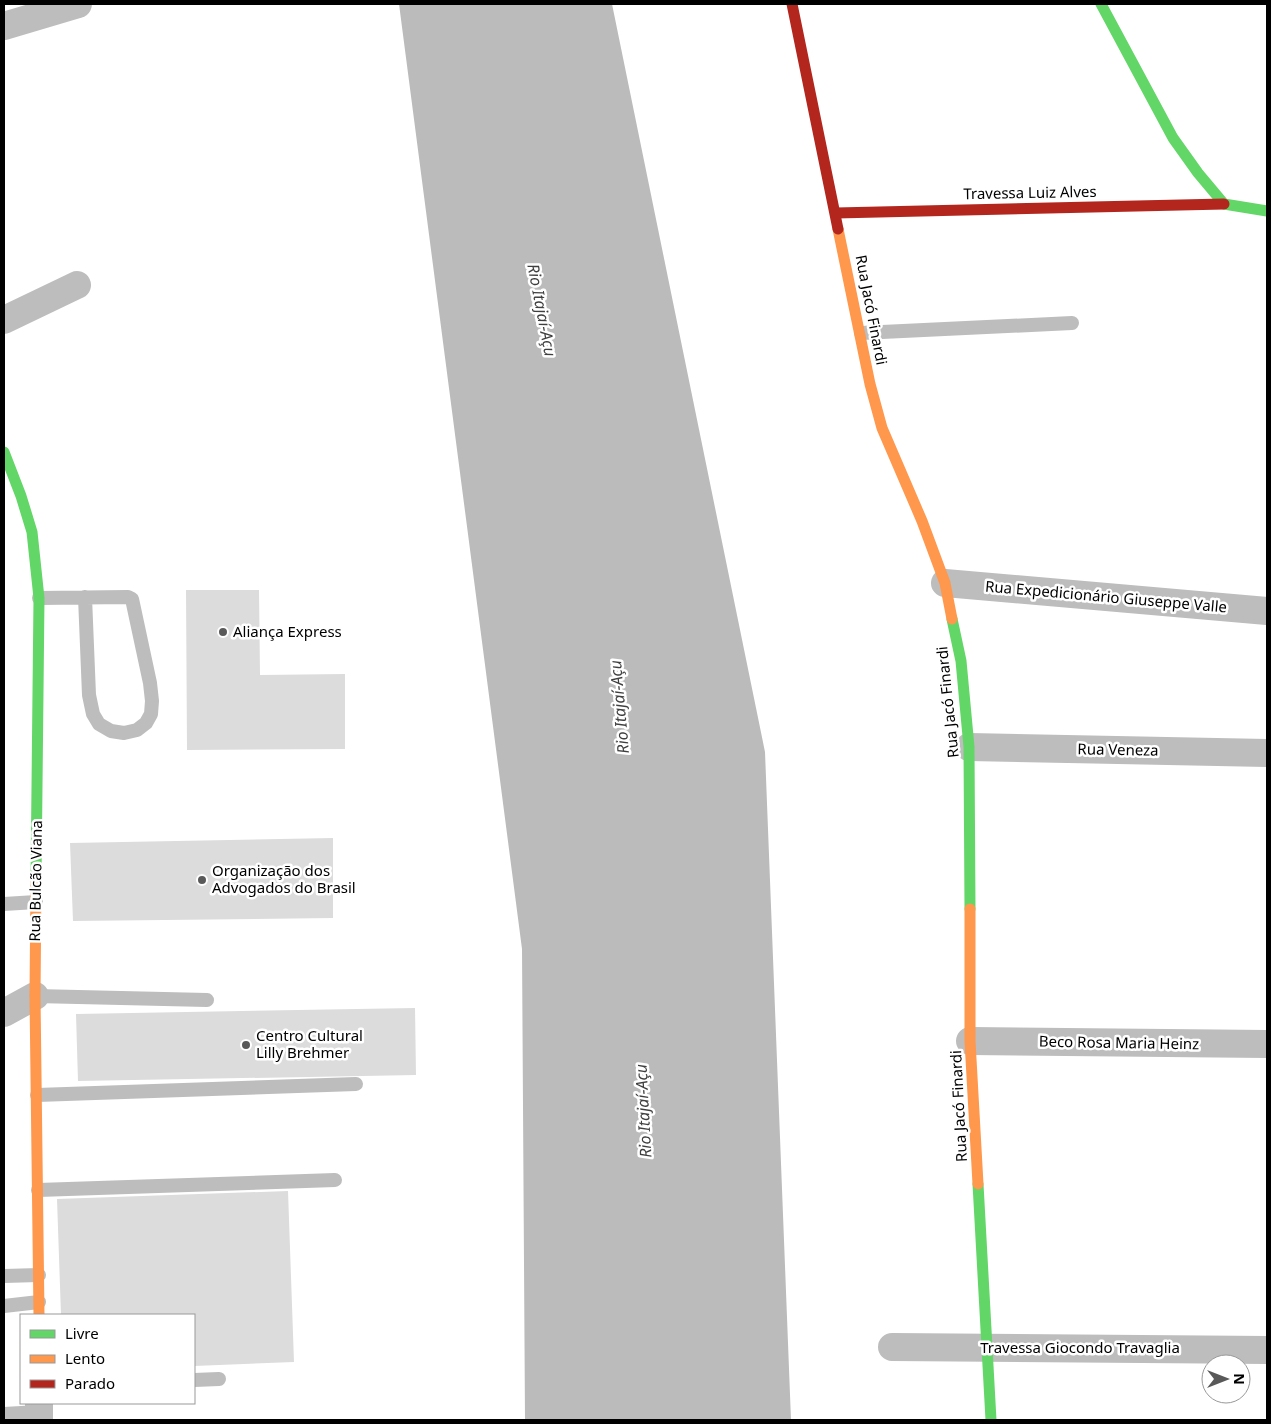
<svg xmlns="http://www.w3.org/2000/svg" width="1271" height="1424" viewBox="0 0 1271 1424" font-family="'Noto Sans',sans-serif">
<style>
.water{fill:#bbb}
.building{fill:#dcdcdc}
.lines{fill:none;stroke-linecap:round;stroke-linejoin:round}
.lane{stroke:#bdbdbd;stroke-width:14}
.street{stroke:#bdbdbd;stroke-width:28}
.fast{stroke:#63d668;stroke-width:11}
.slow{stroke:#ff974d;stroke-width:11}
.jam{stroke:#b3261e;stroke-width:11}
.poi-dot{fill:#595959;stroke:#fff;stroke-width:2}
.labels{text-anchor:middle;stroke-width:5;stroke-linejoin:round;paint-order:stroke}
.street-label{font-size:15px;fill:#000;stroke:#fff}
.poi-label{font-size:15px;fill:#000;stroke:#fff;text-anchor:start}
.water-label{font-size:16px;font-style:italic;fill:#3f3f3f;stroke:#fff}
</style>
<rect width="100%" height="100%" fill="#fff"/>
<polygon class="water" points="399,4 612,4 765,752 791,1420 525,1420 522,949"/>
<g class="building">
<polygon points="186,590 259,590 260,675 345,674 345,749 187,750"/>
<polygon points="333,838 333,918 73,921 70,843"/>
<polygon points="415,1008 416,1075 78,1081 76,1014"/>
<polygon points="288,1191 294,1362 194,1366 194,1315 61,1315 57,1199"/>
</g>
<g class="lines">
<g class="lane">
<polyline points="861,333 1072,323"/>
<polyline points="39,598 128,597 132,599 150,683 152,701 151,714 146,723 137,730 124,733 111,731 99,724 93,714 89,695 85,597"/>
<polyline points="4,904 36,902"/>
<polyline points="35,996 207,1000"/>
<polyline points="37,1095 356,1084"/>
<polyline points="38,1190 335,1180"/>
<polyline points="4,1276 39,1275"/>
<polyline points="4,1306 39,1302"/>
<polyline points="194,1380 219,1379"/>
<polyline points="4,1414 39,1412"/>
</g>
<g class="street">
<polyline points="4,26 78,4"/>
<polyline points="4,320 77,285"/>
<polyline points="945,583 1267,611"/>
<polyline points="969,747 1267,753"/>
<polyline points="4,1013 35,996"/>
<polyline points="970,1041 1267,1044"/>
<polyline points="892,1347 1267,1350"/>
<polyline points="39,1403 39,1420"/>
</g>
<g class="fast">
<polyline points="1101,4 1173,138 1198,173 1224,204 1267,211"/>
<polyline points="4,452 21,496 32,532 39,598 36,880"/>
<polyline points="952,619 961,661 969,747 970,909"/>
<polyline points="978,1184 991,1420"/>
</g>
<g class="slow">
<polyline points="838,229 870,384 882,428 922,521 945,583 952,619"/>
<polyline points="36,880 35,996 39,1315"/>
<polyline points="970,909 970,1041 978,1184"/>
</g>
<g class="jam">
<polyline points="792,4 838,229"/>
<polyline points="836,213 1224,204"/>
</g>
</g>
<g class="poi-dot">
<circle cx="223" cy="632" r="5"/>
<circle cx="202" cy="880" r="5"/>
<circle cx="246" cy="1045" r="5"/>
</g>
<g class="labels">
<g class="street-label">
<text transform="translate(1030 193) rotate(-1)" y="5">Travessa Luiz Alves</text>
<text transform="translate(871 310) rotate(79)" y="5">Rua Jacó Finardi</text>
<text transform="translate(1106 597) rotate(5)" y="5">Rua Expedicionário Giuseppe Valle</text>
<text transform="translate(948 702) rotate(-96)" y="5">Rua Jacó Finardi</text>
<text transform="translate(1118 750) rotate(1)" y="5">Rua Veneza</text>
<text transform="translate(36 881) rotate(-89)" y="5">Rua Bulcão Viana</text>
<text transform="translate(1119 1043) rotate(1)" y="5">Beco Rosa Maria Heinz</text>
<text transform="translate(959 1106) rotate(-93)" y="5">Rua Jacó Finardi</text>
<text x="1080" y="1353">Travessa Giocondo Travaglia</text>
</g>
<g class="poi-label">
<text x="233" y="637">Aliança Express</text>
<text x="212" y="876">Organização dos<tspan x="212" dy="17">Advogados do Brasil</tspan></text>
<text x="256" y="1041">Centro Cultural<tspan x="256" dy="17">Lilly Brehmer</tspan></text>
</g>
<g class="water-label">
<text transform="translate(542 310) rotate(79)" y="6">Rio Itajaí-Açu</text>
<text transform="translate(619 707) rotate(-95)" y="6">Rio Itajaí-Açu</text>
<text transform="translate(643 1111) rotate(-93)" y="6">Rio Itajaí-Açu</text>
</g>
</g>
<rect width="1271" height="1424" fill="none" stroke="#000000" stroke-width="10"/>
<rect x="20" y="1314" width="175" height="90" fill="#ffffff" stroke="#999999"/>
<rect x="30" y="1330" width="25" height="8" fill="#63d668" stroke="#999999"/>
<text x="65" y="1339" font-size="15" fill="#000000">Livre</text>
<rect x="30" y="1355" width="25" height="8" fill="#ff974d" stroke="#999999"/>
<text x="65" y="1364" font-size="15" fill="#000000">Lento</text>
<rect x="30" y="1380" width="25" height="8" fill="#b3261e" stroke="#999999"/>
<text x="65" y="1389" font-size="15" fill="#000000">Parado</text>
<g transform="translate(1226 1379) rotate(90)"><circle r="24" fill="#ffffff" stroke="#999999"/>
<path d="M0-4L9 19L0 12L-9 19Z" fill="#595959"/>
<text y="-8" font-size="14" font-weight="bold" text-anchor="middle" fill="#000000">N</text>
</g>
</svg>
